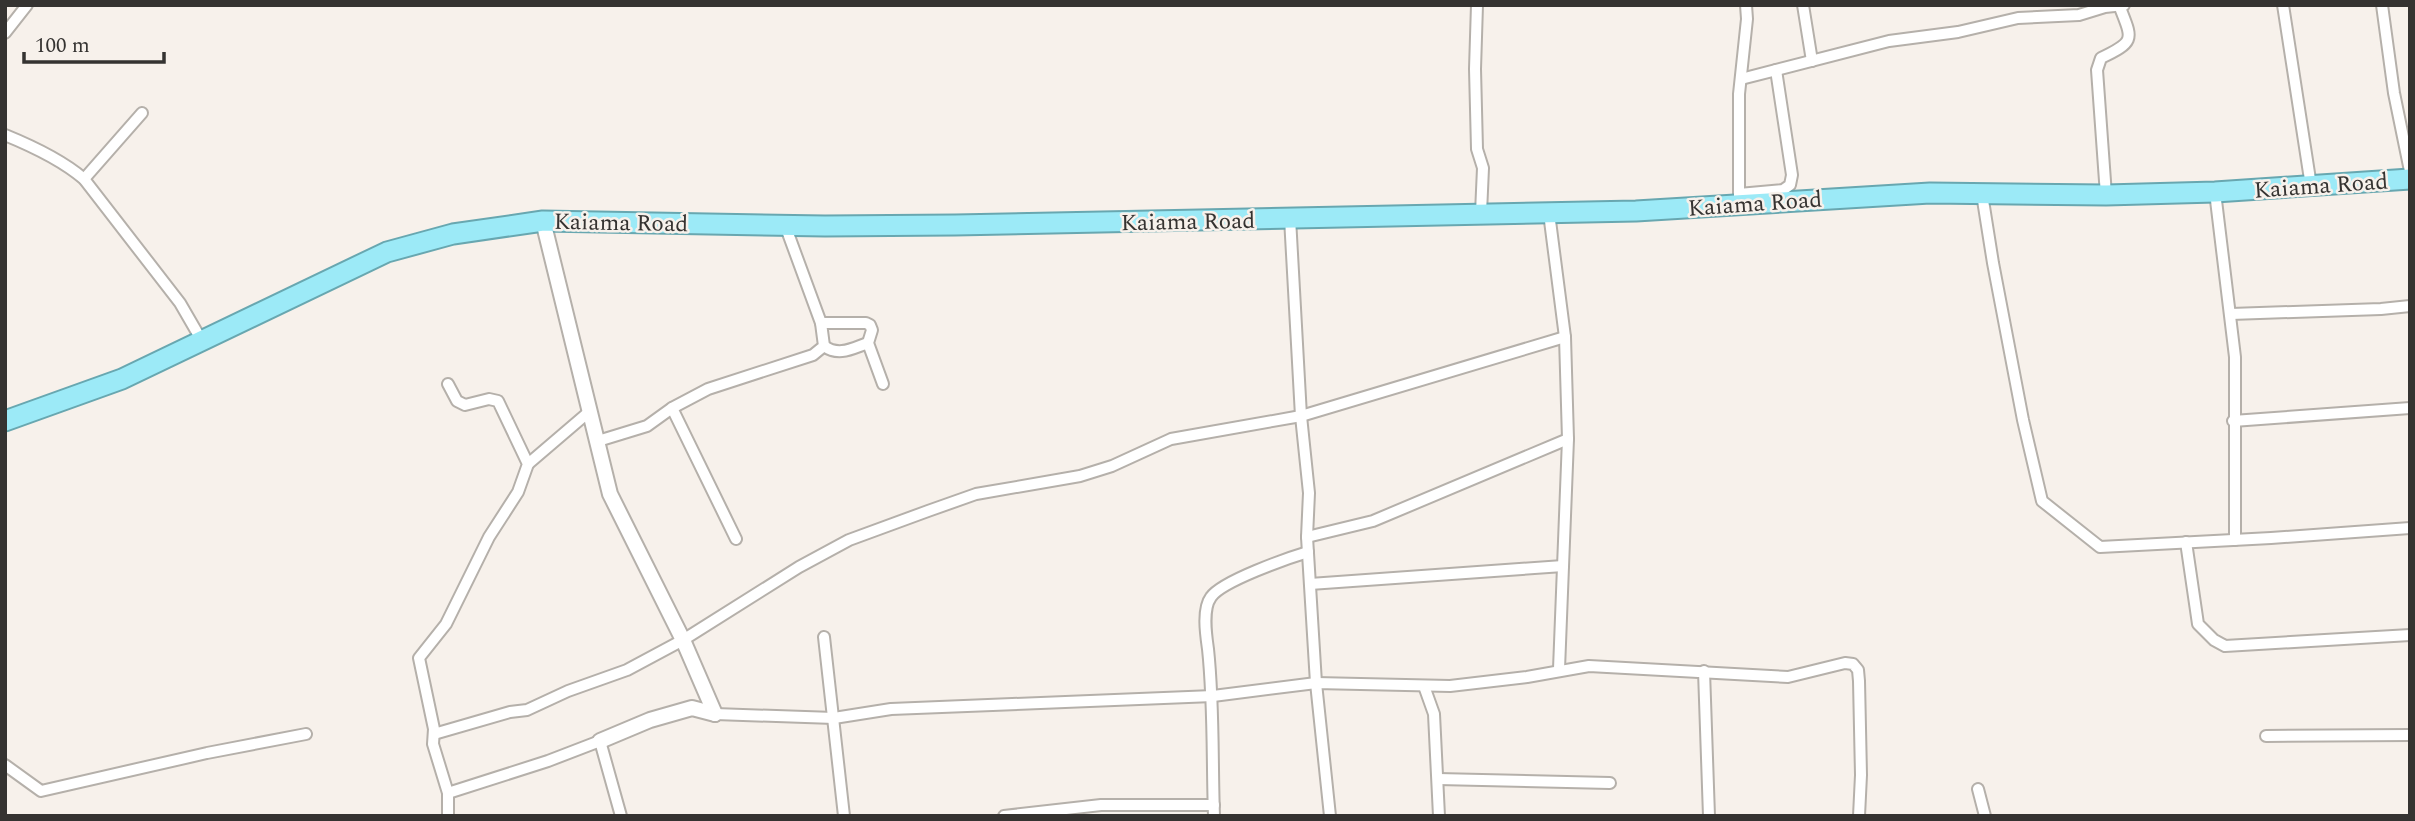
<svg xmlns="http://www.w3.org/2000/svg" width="2415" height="821" viewBox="0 0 2415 821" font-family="Spectral,serif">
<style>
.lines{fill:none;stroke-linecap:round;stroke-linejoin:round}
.minor-casing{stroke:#b5b0aa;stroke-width:14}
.tertiary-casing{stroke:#b5b0aa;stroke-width:18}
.trunk-casing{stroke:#68a7b0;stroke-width:23}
.minor{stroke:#fff;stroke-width:10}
.tertiary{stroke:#fff;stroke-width:14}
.trunk{stroke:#9ceaf7;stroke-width:19}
.labels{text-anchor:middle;stroke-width:5;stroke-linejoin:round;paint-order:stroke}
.street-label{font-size:23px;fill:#353331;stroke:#f7f1eb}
</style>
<rect width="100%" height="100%" fill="#f7f1eb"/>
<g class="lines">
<g class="minor-casing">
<g id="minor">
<polyline points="1477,5 1475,69 1477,149 1483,168 1481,213"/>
<polyline points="1803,5 1812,61"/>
<polyline points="2283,5 2311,186"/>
<polyline points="2382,5 2394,93 2410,171"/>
<polyline points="5,33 27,5"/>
<polyline points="1741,79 1889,41 1958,32 2018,18 2079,15 2105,7 2124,5"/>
<path d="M5 135C32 146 62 160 84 179L180 303 202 341"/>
<polyline points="84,179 142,113"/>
<polyline points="2215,192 2235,357 2235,540"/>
<polyline points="1739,194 1783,190 1790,185 1792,175 1776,70"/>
<polyline points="1982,194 1993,263 2023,420 2042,501 2100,547 2271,538 2410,528"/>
<path d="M2106 195 2097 70 2101 58C2137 41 2132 39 2119 5"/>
<polyline points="1739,204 1739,94 1747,19 1746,5"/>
<polyline points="1549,213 1565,337 1568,439 1559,669"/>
<polyline points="1290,218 1301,416 1309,493 1307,537 1316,683 1330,816"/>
<polyline points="2231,314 2381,309 2410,306"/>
<polyline points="821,323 866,323 870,325 872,330 868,343 883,384"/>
<path d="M824 346C839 357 853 348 868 343"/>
<polyline points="448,384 457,401 465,405 489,399 498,401 528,464 518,492 489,537 446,624 419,658 434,729 433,744 448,793 548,761 600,741 621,816"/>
<polyline points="672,408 736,539"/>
<polyline points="2233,421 2410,408"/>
<polyline points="598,441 647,426 672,408 708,389 813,355 824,346 821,323 785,225"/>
<polyline points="528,464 590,411"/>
<polyline points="1307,537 1373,521 1568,439"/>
<polyline points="2186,542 2198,624 2214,640 2225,646 2410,635"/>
<polyline points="1310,584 1563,566"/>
<polyline points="824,637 844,816"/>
<polyline points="1704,671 1709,816"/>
<polyline points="1424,686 1434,714 1439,816"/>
<polyline points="715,714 834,718 891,709 1213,696 1316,683 1450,686 1527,677 1589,666 1788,677 1845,663 1853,664 1858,670 1859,681 1861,775 1859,816"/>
<polyline points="434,734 510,712 527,710 568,691 627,670 683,640 799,567 849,540 928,511 976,494 1080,476 1112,466 1171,439 1301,416 1565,337"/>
<polyline points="2266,736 2410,735"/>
<polyline points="5,765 41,791 207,753 306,734"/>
<polyline points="1438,779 1610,783"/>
<polyline points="1978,789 1985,816"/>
<polyline points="448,793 448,816"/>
<polyline points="1004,816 1101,805 1214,805"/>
<path d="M1214 816C1212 760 1214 705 1208 649 1206 635 1202 609 1211 597 1222 581 1288 558 1308 552"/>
</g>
</g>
<g class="tertiary-casing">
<g id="tertiary">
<polyline points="543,221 610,494 683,640 715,714"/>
<polyline points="600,741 650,720 692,708 715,714"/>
</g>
</g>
<g class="trunk-casing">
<polyline id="trunk" points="5,421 122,379 387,252 453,234 543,221 825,226 955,225 1636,211 1930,193 2106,195 2215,192 2410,179"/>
</g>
<use href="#minor" class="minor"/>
<use href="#tertiary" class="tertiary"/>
<use href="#trunk" class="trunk"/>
</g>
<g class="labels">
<g class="street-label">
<text transform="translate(2321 185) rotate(-4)" y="8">Kaiama Road</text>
<text transform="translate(1755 203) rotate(-4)" y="8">Kaiama Road</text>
<text transform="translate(1188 221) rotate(-1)" y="8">Kaiama Road</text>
<text transform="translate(621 222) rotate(1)" y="8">Kaiama Road</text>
</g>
</g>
<rect width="2415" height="821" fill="none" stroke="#353331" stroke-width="14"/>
<path d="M24 52v10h140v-10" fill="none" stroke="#353331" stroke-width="3.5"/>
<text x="35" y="52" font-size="21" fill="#353331" stroke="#f7f1eb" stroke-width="5" paint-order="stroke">100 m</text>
</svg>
